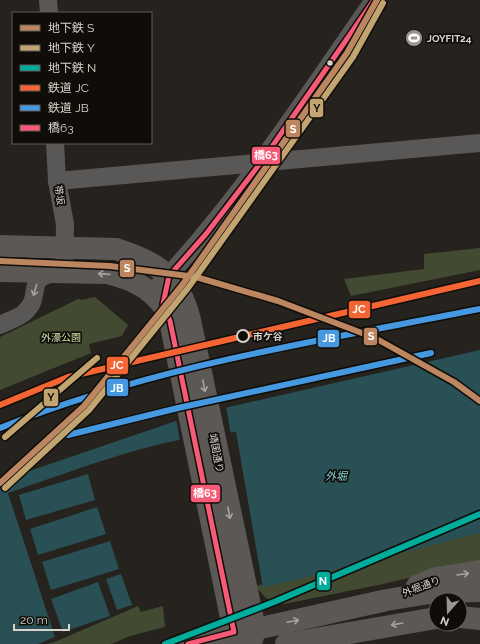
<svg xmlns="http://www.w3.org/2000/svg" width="480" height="644" viewBox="0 0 480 644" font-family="Raleway,'Noto Sans JP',sans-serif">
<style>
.green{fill:#424b31}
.water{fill:#295054}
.pier{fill:#26221e}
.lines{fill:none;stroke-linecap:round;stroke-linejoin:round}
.minor{stroke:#5a5857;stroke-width:18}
.major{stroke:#5c5855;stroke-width:22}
.bus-1-casing{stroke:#100d09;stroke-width:8}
.bus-1{stroke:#f75a77;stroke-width:5}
.rail-1-casing{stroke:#100d09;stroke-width:9}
.rail-2-casing{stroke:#100d09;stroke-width:9}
.rail-1{stroke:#f46533;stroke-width:6}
.rail-2{stroke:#4699e1;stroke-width:6}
.metro-1-casing{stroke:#100d09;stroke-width:9}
.metro-2-casing{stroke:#100d09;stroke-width:9}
.metro-3-casing{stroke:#100d09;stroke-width:9}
.metro-1{stroke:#bb8660;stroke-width:6}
.metro-2{stroke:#c1a470;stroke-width:6}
.metro-3{stroke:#00ac9b;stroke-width:6}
.oneway{stroke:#a6a29d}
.oneway2{stroke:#a5a29e}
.bus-dot{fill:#d7d3cd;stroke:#100d09;stroke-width:1.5}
.stop-dot{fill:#100d09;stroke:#d7d3cd;stroke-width:2}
.labels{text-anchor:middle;stroke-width:3.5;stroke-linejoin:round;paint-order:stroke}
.poi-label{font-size:10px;font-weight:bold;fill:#d7d3cd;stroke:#100d09;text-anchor:start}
.street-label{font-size:10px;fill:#d7d3cd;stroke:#100d09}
.stop-label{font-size:10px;font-weight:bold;fill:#d7d3cd;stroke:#100d09;text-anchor:start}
.park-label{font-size:10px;fill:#cbe0a7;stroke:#100d09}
.water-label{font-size:11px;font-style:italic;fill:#84d4dc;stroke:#100d09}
.line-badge{stroke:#100d09;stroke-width:1.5}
.badge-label{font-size:11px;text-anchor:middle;font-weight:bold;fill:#fff}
.pale-badge-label{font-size:11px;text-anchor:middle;font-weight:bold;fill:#111}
</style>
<rect width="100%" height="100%" fill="#26221e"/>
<g class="green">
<polygon points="480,248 480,270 351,296 344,279 424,269 424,254"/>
<polygon points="95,297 128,325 122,336 89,344 91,353 0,390 0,337 78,299 81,300"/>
<polygon points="480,532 480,561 383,584 284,604 266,598 255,586"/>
<polygon points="138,606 141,612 163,606 165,627 130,636 111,644 47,644 57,641"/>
</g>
<g class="water">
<path d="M480 350V533L263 588 236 432C158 437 82 468 8 493L55 637 38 644H0V481L176 421 229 407Z"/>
<polygon points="88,474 95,500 26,520 19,495"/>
<polygon points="97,507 106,534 38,555 30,529"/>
<polygon points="110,541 119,569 51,590 42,562"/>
<polygon points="121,574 132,605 117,610 106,579"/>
<polygon points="98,582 110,616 63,632 51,599"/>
</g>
<polygon class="pier" points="226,406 231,435 180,442 176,419"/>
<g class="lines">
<g class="minor">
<polyline points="48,0 49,13"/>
<polyline points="57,181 480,143"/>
<path d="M152 293C237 205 304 100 374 0"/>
<path d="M0 325C7 321 19 318 25 312 45 294 20 275 64 272L65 224 57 181 55 143"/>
</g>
<g class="major">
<path d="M0 246 116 249C158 263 179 275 190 320L255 629 251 644"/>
<path d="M0 271 107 273C134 279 162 293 170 321L234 632 243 644"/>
<polyline points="417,586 436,578 480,571"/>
<polyline points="460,617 480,619"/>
<polyline points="188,644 387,600 435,592 480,591"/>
<polyline points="286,644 436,618"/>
</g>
<g class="bus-1-casing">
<polyline id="bus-1" points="188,644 234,632 170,321 163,304 169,276 206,234 262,161 374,0"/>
</g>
<use href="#bus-1" class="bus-1"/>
<g class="rail-1-casing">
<polyline id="rail-1" points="0,405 68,377 480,281"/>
</g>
<g class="rail-2-casing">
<g id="rail-2">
<path d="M0 428C154 366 318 341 480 309"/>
<polyline points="68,435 178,408 431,353"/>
</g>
</g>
<use href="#rail-1" class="rail-1"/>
<use href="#rail-2" class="rail-2"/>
<g class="metro-1-casing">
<g id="metro-1">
<polyline points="0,261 110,266 196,277 278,301 375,338 454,382 480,401"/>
<polyline points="0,483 84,406 183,284 347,53 377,0"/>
</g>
</g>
<g class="metro-2-casing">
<g id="metro-2">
<polyline points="5,437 97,358"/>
<polyline points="5,488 89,410 188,288 353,57 383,3"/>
</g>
</g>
<g class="metro-3-casing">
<polyline id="metro-3" points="165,644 274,602 480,514"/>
</g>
<use href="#metro-1" class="metro-1"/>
<use href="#metro-2" class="metro-2"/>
<use href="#metro-3" class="metro-3"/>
</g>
<defs><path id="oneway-shaft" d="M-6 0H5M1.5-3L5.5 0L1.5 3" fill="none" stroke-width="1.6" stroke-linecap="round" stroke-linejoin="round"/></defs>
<g class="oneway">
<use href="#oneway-shaft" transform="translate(104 274) rotate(-176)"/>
<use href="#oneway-shaft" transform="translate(204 386) rotate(79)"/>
<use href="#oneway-shaft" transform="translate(229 513) rotate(79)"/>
<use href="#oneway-shaft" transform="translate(463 574) rotate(-9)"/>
<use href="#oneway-shaft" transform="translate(293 621) rotate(-12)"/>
<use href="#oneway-shaft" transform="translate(397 624) rotate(170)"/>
</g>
<use class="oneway2" href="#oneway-shaft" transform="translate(35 290) rotate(106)"/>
<defs>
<g id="stadium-disc" transform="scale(0.9)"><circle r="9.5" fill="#999590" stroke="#100d09"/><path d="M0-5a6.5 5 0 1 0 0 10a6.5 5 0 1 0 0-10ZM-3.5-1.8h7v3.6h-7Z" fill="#fff"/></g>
</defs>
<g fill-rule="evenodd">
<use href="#stadium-disc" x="414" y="38"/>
</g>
<circle class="bus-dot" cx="330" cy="63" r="3.5"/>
<circle class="stop-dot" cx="243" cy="336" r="6"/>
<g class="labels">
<g class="poi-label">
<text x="427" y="42">JOYFIT24</text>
</g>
<g class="street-label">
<text transform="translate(60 195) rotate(81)" y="4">帯坂</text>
<text transform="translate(217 453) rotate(79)" y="4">靖国通り</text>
<text transform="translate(421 586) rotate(-21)" y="4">外堀通り</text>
</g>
<g class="stop-label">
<text x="253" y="340">市ケ谷</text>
</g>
<g class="park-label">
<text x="61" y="341">外濠公園</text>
</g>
<g class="water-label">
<text x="336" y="480">外堀</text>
</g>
</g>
<g class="line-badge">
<rect x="309" y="98" width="15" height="20" rx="4" fill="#c1a470"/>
<rect x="285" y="119" width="16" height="19" rx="4" fill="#bb8660"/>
<rect x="251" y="146" width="30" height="19" rx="4" fill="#f75a77"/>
<rect x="119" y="259" width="16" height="19" rx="4" fill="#bb8660"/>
<rect x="348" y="300" width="23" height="19" rx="4" fill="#f46533"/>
<rect x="363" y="327" width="15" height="19" rx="4" fill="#bb8660"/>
<rect x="317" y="329" width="23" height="19" rx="4" fill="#4699e1"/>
<rect x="106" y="356" width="23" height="19" rx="4" fill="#f46533"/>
<rect x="106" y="378" width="23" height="19" rx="4" fill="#4699e1"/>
<rect x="43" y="388" width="16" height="19" rx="4" fill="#c1a470"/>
<rect x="190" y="484" width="31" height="19" rx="4" fill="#f75a77"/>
<rect x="316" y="571" width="15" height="20" rx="4" fill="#00ac9b"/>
</g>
<g class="badge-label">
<text x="293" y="133">S</text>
<text x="266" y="159">橋63</text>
<text x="127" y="272">S</text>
<text x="359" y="313">JC</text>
<text x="371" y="340">S</text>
<text x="329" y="342">JB</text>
<text x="117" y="369">JC</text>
<text x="117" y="392">JB</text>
<text x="205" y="497">橋63</text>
<text x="323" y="585">N</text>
</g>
<g class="pale-badge-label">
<text x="317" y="112">Y</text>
<text x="51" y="401">Y</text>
</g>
<rect x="12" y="12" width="140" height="132" fill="#100d09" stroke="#605c57"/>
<rect x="20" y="25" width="20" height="6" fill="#bb8660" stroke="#605c57"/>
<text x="48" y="32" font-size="12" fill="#d7d3cd">地下鉄 S</text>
<rect x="20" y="45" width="20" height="6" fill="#c1a470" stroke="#605c57"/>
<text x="48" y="52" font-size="12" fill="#d7d3cd">地下鉄 Y</text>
<rect x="20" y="65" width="20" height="6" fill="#00ac9b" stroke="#605c57"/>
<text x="48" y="72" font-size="12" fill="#d7d3cd">地下鉄 N</text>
<rect x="20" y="85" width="20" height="6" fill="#f46533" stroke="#605c57"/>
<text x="48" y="92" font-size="12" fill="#d7d3cd">鉄道 JC</text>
<rect x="20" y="105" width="20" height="6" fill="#4699e1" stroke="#605c57"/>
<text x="48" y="112" font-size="12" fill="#d7d3cd">鉄道 JB</text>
<rect x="20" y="125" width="20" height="6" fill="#f75a77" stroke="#605c57"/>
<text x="48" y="132" font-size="12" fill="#d7d3cd">橋63</text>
<g transform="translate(448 612) rotate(200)"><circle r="19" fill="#100d09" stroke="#605c57"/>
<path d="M0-3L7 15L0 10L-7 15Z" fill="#999590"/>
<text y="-6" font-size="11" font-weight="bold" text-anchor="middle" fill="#d7d3cd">N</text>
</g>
<path d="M14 624v6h55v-6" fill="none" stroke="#d7d3cd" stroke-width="2"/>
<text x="20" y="624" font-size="12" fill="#d7d3cd" stroke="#100d09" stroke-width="3" paint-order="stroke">20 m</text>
</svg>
